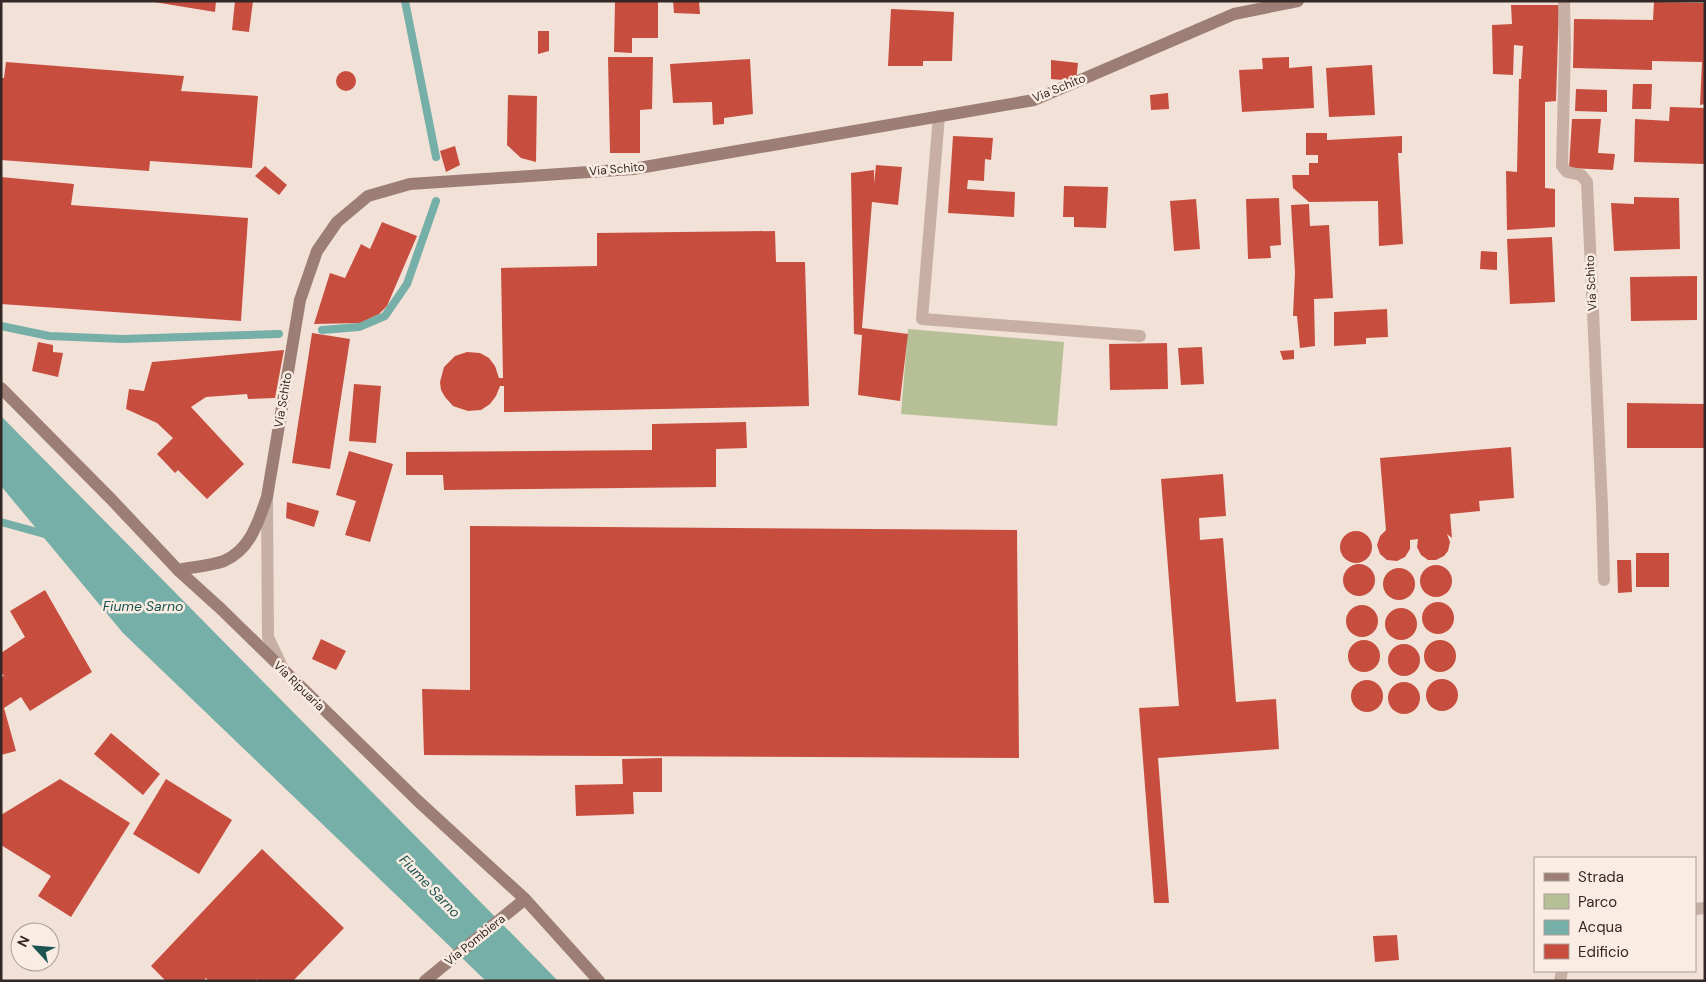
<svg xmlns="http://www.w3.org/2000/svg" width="1706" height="982" viewBox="0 0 1706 982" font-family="'DM Sans',sans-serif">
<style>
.green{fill:#b7bf97}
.water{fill:#76aea8}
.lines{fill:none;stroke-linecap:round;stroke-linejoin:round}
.stream{stroke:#76aea8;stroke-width:8}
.building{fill:#c74e3f}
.lane{stroke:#c8afa3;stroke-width:12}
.street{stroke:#c8afa3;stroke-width:12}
.secondary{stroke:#9c7e74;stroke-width:12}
.labels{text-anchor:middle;stroke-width:5;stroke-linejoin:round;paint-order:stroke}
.street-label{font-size:12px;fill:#332825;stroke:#f9ece2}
.water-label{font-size:14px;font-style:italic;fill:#1b5451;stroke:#f9ece2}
</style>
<rect width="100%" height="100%" fill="#f1e1d6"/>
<polygon class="green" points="908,329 1064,342 1057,426 901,414"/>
<polygon class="water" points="1,416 519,941 558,981 486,981 123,633 1,486"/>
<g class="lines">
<g class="stream">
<polyline points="405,1 436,157"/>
<polyline points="1,326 49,336 122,339 279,334"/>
<polyline points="322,330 359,327 385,316 407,284 436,201"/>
<polyline points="1,522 48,535"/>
</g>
</g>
<g class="building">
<polygon points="148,1 216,1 215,12"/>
<polygon points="235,1 253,1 249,32 232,30"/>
<polygon points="615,1 658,1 658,38 632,38 632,53 614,52"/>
<polygon points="673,1 699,1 700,14 674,13"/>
<polygon points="1654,2 1705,3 1705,104 1700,105 1702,62 1652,61 1652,70 1573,68 1574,19 1653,20"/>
<polygon points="1511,5 1559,5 1556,101 1545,102 1545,188 1555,189 1555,227 1507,230 1506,171 1517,172 1519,79 1521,79 1523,46 1514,45 1513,75 1493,74 1492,25 1512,24"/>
<polygon points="891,9 954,12 952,61 923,61 923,66 888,66"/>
<polygon points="538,31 549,31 549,51 538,54"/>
<polygon points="608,57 653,57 652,109 640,110 640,153 610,153"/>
<polygon points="1289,57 1289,68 1312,66 1314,108 1242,112 1239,70 1263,69 1262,58"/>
<polygon points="750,59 753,114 724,118 724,124 713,125 712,102 673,103 670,64"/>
<polygon points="1051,60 1078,63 1076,81 1051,79"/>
<polygon points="6,62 184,76 181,91 258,96 252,168 150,161 149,171 1,160 1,78 4,78"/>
<polygon points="1372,65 1375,115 1329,117 1326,68"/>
<circle cx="346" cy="81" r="10"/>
<polygon points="1633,84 1652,84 1651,109 1632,109"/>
<polygon points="1576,89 1607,90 1607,112 1575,111"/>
<polygon points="1168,93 1169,109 1151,110 1150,95"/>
<polygon points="508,95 537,96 536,162 521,158 507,145"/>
<polygon points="1670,107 1705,108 1705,164 1634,162 1635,119 1669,121"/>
<polygon points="1572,119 1601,119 1598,153 1615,154 1613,170 1569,168"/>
<polygon points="1306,133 1327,133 1327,140 1402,136 1402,153 1398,153 1403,244 1379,246 1378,201 1309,202 1293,188 1292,175 1309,175 1309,163 1318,163 1318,155 1306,155"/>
<polygon points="953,136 993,138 991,160 985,159 984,181 968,180 967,189 1015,192 1014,217 948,213"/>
<polygon points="455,146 460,165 446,172 440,151"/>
<polygon points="876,165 902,167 898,205 872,202 862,328 908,334 900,401 858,395 862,335 854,334 851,173 874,170 874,184"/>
<polygon points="265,166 287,185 279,195 255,176"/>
<polygon points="1,177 74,184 71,205 248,218 241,321 1,304"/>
<polygon points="1064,186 1108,187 1106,228 1074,227 1074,217 1063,217"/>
<polygon points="1634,197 1679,198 1680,249 1614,251 1611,203 1634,204"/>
<polygon points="1279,198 1281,245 1270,246 1271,258 1248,259 1246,199"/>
<polygon points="1196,199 1200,249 1174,251 1170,201"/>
<polygon points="1309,204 1310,226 1329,225 1333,298 1314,299 1315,346 1300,348 1297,316 1293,316 1295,272 1291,205"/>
<polygon points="382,222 417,236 387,306 379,314 359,323 314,324 330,273 345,278 361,244 370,249"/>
<polygon points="775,231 776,262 805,262 809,406 504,412 504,386 500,386 496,396 490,404 481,410 468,411 453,406 445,397 441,390 440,382 444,367 455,356 467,352 480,353 489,358 495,366 499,378 503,378 501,268 597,266 597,233"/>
<polygon points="1552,237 1555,302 1510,304 1507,239"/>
<polygon points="1481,251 1497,252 1497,270 1480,269"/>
<polygon points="1697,276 1697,320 1631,321 1630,277"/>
<polygon points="1387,309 1388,337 1366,338 1366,344 1334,346 1334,312"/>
<polygon points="312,333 350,339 330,469 292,463"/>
<polygon points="38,342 53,345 53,352 63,353 58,377 32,371"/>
<polygon points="1167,343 1168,389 1110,390 1109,344"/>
<polygon points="1202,347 1204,384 1181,385 1178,348"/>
<polygon points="284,350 275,398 248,399 247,394 206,397 191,407 244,464 207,499 178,470 175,473 157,454 173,438 157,423 126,409 129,389 144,391 152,362"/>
<polygon points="1294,350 1294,359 1283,360 1280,351"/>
<polygon points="354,384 381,386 376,443 349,441"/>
<polygon points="1627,403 1705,404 1705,448 1627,448"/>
<polygon points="746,422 747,448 716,449 716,487 444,490 443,475 406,475 406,452 652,450 652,424"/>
<polygon points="1511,447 1514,498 1479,501 1480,511 1450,514 1452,538 1447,534 1450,542 1448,551 1444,556 1436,560 1428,560 1421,555 1417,547 1418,539 1410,540 1410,549 1405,557 1397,561 1387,560 1380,554 1377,545 1380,536 1386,530 1380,458"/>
<polygon points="349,451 393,464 370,542 345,535 356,501 336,495"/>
<polygon points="1223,474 1226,516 1199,518 1200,540 1223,538 1236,702 1276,699 1279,749 1158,758 1169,903 1154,903 1139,708 1179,706 1161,479"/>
<polygon points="287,502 319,511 314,527 286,518"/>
<polygon points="470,526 1017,530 1019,758 424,755 422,689 470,690"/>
<circle cx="1356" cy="547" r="16"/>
<rect x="1636" y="553" width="33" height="34"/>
<polygon points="1617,560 1631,560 1632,592 1618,593"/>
<circle cx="1359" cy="580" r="16"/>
<circle cx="1436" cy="581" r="16"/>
<circle cx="1399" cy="584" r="16"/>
<polygon points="45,590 92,672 30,711 21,697 4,708 16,751 1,755 1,677 4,676 1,672 1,653 25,637 10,611"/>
<circle cx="1438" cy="618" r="16"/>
<circle cx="1362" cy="621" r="16"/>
<circle cx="1401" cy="624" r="16"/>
<polygon points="321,639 346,651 336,670 312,659"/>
<circle cx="1364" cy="656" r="16"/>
<circle cx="1440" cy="656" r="16"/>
<circle cx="1404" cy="660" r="16"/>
<circle cx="1442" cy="695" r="16"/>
<circle cx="1367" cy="696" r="16"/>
<circle cx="1404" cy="698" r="16"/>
<polygon points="111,733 160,774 143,795 94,754"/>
<polygon points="662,758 662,792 633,792 634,814 576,816 575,785 623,784 622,759"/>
<polygon points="60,779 130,823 71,917 38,896 51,876 1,845 1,815"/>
<polygon points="166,779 232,820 199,874 133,834"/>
<polygon points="262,849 344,928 293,981 259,981 257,979 255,981 209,981 206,978 203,981 166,981 151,966"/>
<polygon points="1397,935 1399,960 1375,962 1373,936"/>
</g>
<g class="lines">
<g class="lane">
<polyline points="939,116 922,319 1140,336"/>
<polyline points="1695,909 1705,908"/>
<polyline points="1560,981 1562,971"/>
</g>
<g class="street">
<polyline points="1564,1 1565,46 1562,166 1567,172 1581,175 1587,182 1602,506 1604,580"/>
<polyline points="267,500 268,637 283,669"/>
</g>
<g class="secondary">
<polyline points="1,388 111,499 178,570 221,609 418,801 525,899 599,981"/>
<path d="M178 570C192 567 210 566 224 561 251 549 258 522 267 497L300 300 317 251 337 222 368 196 410 184 633 169 1034 100 1234 14 1298 1"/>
<polyline points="425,981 525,899"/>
</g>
</g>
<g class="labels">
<g class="street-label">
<text transform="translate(1059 88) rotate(-22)" y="4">Via Schito</text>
<text transform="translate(617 169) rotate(-5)" y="4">Via Schito</text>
<text transform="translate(1591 283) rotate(-93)" y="4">Via Schito</text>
<text transform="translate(283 400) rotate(-80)" y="4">Via Schito</text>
<text transform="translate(299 686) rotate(44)" y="4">Via Ripuaria</text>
<text transform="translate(475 940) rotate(-39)" y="4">Via Pombiera</text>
</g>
<g class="water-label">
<text x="143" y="611">Fiume Sarno</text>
<text transform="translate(430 886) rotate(46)" y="5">Fiume Sarno</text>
</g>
</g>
<rect width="1706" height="982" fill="none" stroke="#332825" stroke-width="5"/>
<rect x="1534" y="857" width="162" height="115" fill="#f9ece2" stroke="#aa9e96"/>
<rect x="1544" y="873" width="25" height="8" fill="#9c7e74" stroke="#aa9e96"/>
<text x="1578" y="882" font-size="15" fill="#332825">Strada</text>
<rect x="1544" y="894" width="25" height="15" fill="#b7bf97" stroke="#aa9e96"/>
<text x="1578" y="907" font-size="15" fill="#332825">Parco</text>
<rect x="1544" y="920" width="25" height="15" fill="#76aea8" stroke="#aa9e96"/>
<text x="1578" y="932" font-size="15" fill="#332825">Acqua</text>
<rect x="1544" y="944" width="25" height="15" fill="#c74e3f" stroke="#aa9e96"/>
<text x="1578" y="957" font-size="15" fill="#332825">Edificio</text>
<g transform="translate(35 947) rotate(296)"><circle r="24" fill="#f9ece2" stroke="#aa9e96"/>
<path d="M0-4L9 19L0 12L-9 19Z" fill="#1b5451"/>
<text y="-8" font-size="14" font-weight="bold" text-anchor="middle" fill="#332825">N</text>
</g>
</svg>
